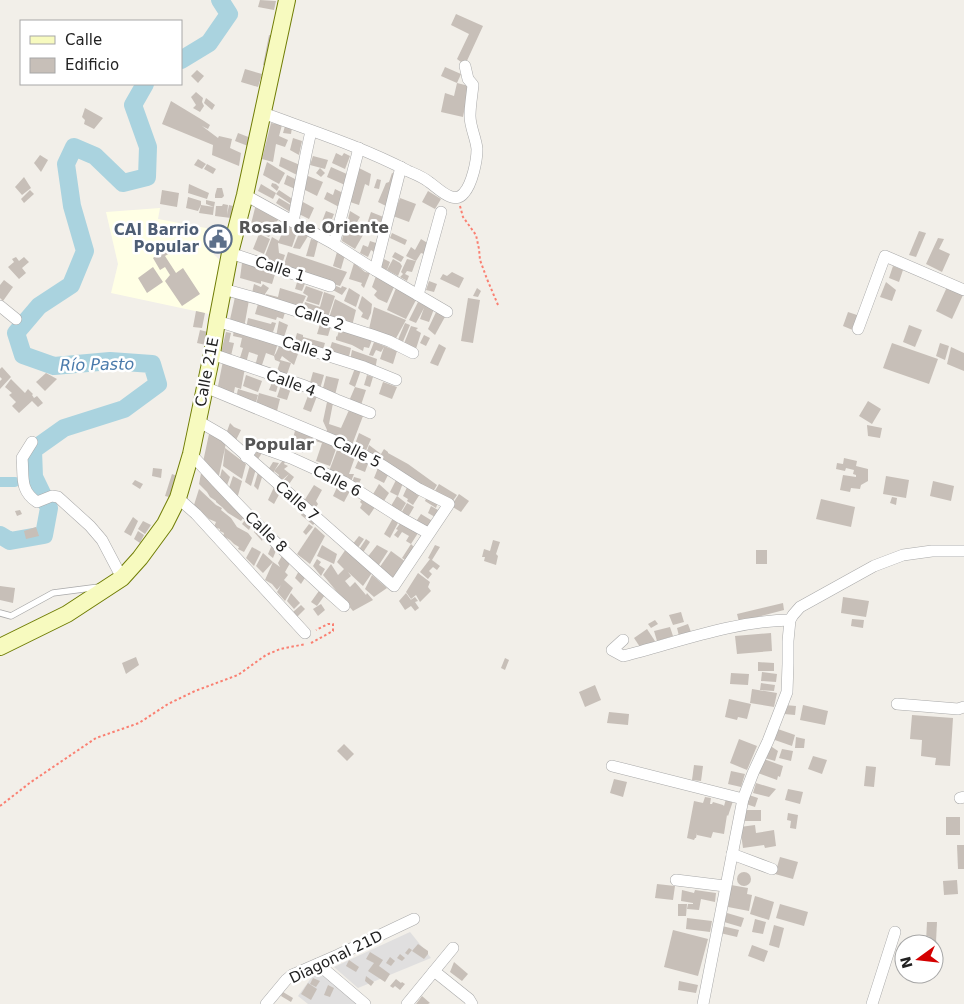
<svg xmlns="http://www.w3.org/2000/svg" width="964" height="1004" viewBox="0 0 964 1004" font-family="'DejaVu Sans',sans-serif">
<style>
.residential{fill:#e0dfdf}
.education{fill:#ffffe5}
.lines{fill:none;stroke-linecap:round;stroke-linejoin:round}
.canal{stroke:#aad3df;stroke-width:10}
.river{stroke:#aad3df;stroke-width:18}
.building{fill:#c7bfb8}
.service-casing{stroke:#a9a9a9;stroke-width:7}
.minor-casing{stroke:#a9a9a9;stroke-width:12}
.secondary-casing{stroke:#707d05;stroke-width:18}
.path{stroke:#fa8072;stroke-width:2;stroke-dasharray:2.5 2.5;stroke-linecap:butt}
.service{stroke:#fff;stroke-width:5.5}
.minor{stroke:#fff;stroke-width:11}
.secondary{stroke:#f7fabf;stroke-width:16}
.labels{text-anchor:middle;stroke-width:5;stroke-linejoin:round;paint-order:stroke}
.service-label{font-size:15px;font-weight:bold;fill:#4e5e75;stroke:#fff;text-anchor:end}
.street-label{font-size:15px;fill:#222;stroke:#fff}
.neighbourhood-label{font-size:16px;font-weight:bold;fill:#555;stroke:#fff}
.water-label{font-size:16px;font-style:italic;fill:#4a7aab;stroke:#fff}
</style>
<rect width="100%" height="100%" fill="#f2efe9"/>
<g class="residential">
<polygon points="410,932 431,958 358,988 334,967"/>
<polygon points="317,970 360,1004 308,1004 298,996"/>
</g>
<polygon class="education" points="160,208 158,219 211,229 208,249 221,261 209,314 111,293 118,264 106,212"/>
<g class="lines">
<g class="canal">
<polyline points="26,481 34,477"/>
<polyline points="0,482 15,482"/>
</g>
<g class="river">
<polyline points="181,60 209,43 229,14 220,0"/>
<polyline points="0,535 10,541 44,535 49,508 34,477 33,450 64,428 124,409 158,384 152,364 110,361 54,366 23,355 16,333 39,306 71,285 85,251 72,206 66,164 74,147 95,156 123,183 147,177 148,147 133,105 145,84"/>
</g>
</g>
<g class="building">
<polygon points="260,0 276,1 274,10 258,7"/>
<polygon points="456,14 483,26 465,65 457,59 469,34 451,25"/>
<polygon points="269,35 273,36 267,66 263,65"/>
<polygon points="445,67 461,74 457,83 441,76"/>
<polygon points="245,69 262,74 258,87 241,82"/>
<polygon points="197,70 204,76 198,83 191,76"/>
<polygon points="457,83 469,86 463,117 441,112 445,93 454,96"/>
<polygon points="196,92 203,98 202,102 204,106 200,112 193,108 196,105 191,97"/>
<polygon points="206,98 215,105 212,110 204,103"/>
<polygon points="171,101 204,121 201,127 204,121 210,125 208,129 202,126 218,138 219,136 232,139 230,148 241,153 239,166 212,155 213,145 162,124"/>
<polygon points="85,108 103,118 94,129 84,124 85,120 82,117"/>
<polygon points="271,123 282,125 279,136 288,140 285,147 276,144 273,162 262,159"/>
<polygon points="285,126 292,127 291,134 283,133"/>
<polygon points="238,133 251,138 248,146 235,141"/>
<polygon points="293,138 302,141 299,155 290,150"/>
<polygon points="336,153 342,156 344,153 350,156 345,169 332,163"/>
<polygon points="40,155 48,160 41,172 34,163"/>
<polygon points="313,156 328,160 325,169 310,165"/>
<polygon points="281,157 300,165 297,175 279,166"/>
<polygon points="198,159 206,164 202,169 194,165"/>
<polygon points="267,162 285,173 279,184 263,175"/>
<polygon points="207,164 216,169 213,174 204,169"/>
<polygon points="331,167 349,175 345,185 327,177"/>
<polygon points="320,168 325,173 321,177 316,173"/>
<polygon points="359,168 371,174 369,186 365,184 359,205 350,202 356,181 354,179"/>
<polygon points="392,173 398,175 388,207 378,202 386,183 389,182"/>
<polygon points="287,175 299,181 295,189 284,184"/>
<polygon points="308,176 323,182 317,196 303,189"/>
<polygon points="24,177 31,188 22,195 15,187"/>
<polygon points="377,179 381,180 379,189 374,188"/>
<polygon points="272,183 276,184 279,187 277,191 271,186"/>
<polygon points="189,184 209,193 207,199 188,193"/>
<polygon points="261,184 276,193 273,199 258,191"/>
<polygon points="217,188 222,188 224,196 222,198 215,198 215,195"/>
<polygon points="335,189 345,194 339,207 324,199 327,192 333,195"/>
<polygon points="30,190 34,194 24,203 21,199"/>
<polygon points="162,190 179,193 177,207 160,204"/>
<polygon points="279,190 294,200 291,204 276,194"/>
<polygon points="428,191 441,199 435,209 422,202"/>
<polygon points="188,197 201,201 201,205 198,211 186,208"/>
<polygon points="279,198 294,207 290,212 276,203"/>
<polygon points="400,198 416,204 409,222 393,216"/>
<polygon points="206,200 215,202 214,207 213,215 199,213 201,205 214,207 206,204"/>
<polygon points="303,202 314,208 309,219 297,213"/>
<polygon points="223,204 228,205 227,215 229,205 233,206 231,218 215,216 216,206 222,206"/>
<polygon points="256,204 280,216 269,237 250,228"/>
<polygon points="326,211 334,214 332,219 336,221 333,229 321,224"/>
<polygon points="350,211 360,217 354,227 347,223"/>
<polygon points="371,212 386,218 382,230 367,224"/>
<polygon points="286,223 298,229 292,247 278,243 279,253 285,255 281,267 263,261 272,237 279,241 278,243"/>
<polygon points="344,227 352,231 354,227 363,235 355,249 342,241"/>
<polygon points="300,231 308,236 300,249 293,248"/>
<polygon points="919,231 926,233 916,257 909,255"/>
<polygon points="392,233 407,240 405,245 390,238"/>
<polygon points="215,234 224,235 222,244 213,243"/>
<polygon points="259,234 270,239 264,254 253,249"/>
<polygon points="938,238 944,239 939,249 950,254 942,272 926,264"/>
<polygon points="311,239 318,241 314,257 306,256"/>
<polygon points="421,239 429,244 424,254 421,253 416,261 406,256 411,247 415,250"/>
<polygon points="370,241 376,243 377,254 371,250 368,257 360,253 363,245 368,247"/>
<polygon points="168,248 170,253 165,256 176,273 183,268 200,294 182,306 165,281 170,275 165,267 160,270 153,258"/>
<polygon points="288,252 347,272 340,286 283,268"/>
<polygon points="337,252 345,255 341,269 333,266"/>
<polygon points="395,252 404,257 401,262 392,257"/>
<polygon points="16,257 19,261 24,257 29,262 22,268 26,273 19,279 8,267 14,262 12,259"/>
<polygon points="384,259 390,262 387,270 381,267"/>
<polygon points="393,259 400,263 402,266 398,276 387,270"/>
<polygon points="407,259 416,261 412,272 407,271 405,274 409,276 407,281 400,277 403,274 401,272"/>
<polygon points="242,263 276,271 272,284 261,281 261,284 240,278"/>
<polygon points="354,263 365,272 370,273 364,288 361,285 362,283 349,279"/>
<polygon points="893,266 903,270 899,282 889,278"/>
<polygon points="153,267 163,282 147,293 138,278"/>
<polygon points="452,272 464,278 459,288 440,279 443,274 447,276"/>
<polygon points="376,276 394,287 387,303 378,299 374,295 377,291 372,287"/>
<polygon points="298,279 306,281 302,291 295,289"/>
<polygon points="4,280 13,287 3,301 0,298 0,285"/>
<polygon points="429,281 437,284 434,292 426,290"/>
<polygon points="886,282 896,290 892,301 880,297"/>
<polygon points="254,284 261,287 263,284 269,288 263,297 252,293"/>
<polygon points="334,285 341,288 342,286 347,288 342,295 331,289"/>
<polygon points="306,286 323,292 319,305 306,301 308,296 303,293"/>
<polygon points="947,287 963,295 952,319 936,311"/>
<polygon points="280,288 306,296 300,309 265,299 266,294 278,297"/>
<polygon points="349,288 360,295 356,307 344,301"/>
<polygon points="396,288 416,300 406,319 387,310"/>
<polygon points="477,288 481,291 478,297 473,296"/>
<polygon points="324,292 335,296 327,320 303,311 305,302 320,307"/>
<polygon points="362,296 372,304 371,313 368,320 361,317 363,313 358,308"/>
<polygon points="235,297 249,300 244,328 229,324"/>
<polygon points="468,298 480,300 473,343 461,341"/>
<polygon points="335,299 356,310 352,326 329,318"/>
<polygon points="418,302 434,309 429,322 420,319 424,308 416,323 409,320"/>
<polygon points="258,304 286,309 283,319 277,317 276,320 255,314"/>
<polygon points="374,307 406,320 394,342 369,329"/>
<polygon points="437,310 446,315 435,335 428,329"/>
<polygon points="196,311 205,313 202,328 193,327"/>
<polygon points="848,312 860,316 855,331 843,326"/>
<polygon points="248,318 271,324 272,322 276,323 272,335 246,329"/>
<polygon points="279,321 288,325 283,340 276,337"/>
<polygon points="321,321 331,326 328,336 317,334"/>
<polygon points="405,323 410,325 402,344 397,342"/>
<polygon points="909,325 922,330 915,347 903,342"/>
<polygon points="411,326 418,328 416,330 421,333 415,352 403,346"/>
<polygon points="340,328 372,340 369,348 364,347 363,351 352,345 336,340 336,336 337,337"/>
<polygon points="200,330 208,332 206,345 197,343"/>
<polygon points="234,330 278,343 274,356 276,353 280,344 299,351 294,365 282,356 280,360 291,363 286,377 276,374 280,362 275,360 274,356 266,353 261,368 255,366 258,355 249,352 246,363 239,361 243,348 240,347 242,338 233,336"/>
<polygon points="226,332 231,333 229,342 234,343 230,360 220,356"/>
<polygon points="297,333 303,335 303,337 325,343 322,353 294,344"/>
<polygon points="424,335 430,338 426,346 420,343"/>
<polygon points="332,342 351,348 348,361 328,355"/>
<polygon points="374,342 397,351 393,364 380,359 384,347 381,352 376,350 373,356 369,355"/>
<polygon points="892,343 938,359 929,384 883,368"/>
<polygon points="940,343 949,346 945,360 936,356"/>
<polygon points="439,344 446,348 438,366 430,363"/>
<polygon points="951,347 964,353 964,371 947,364"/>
<polygon points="352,350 377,359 375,370 350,361"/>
<polygon points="223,361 245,368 241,389 235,387 233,397 217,391"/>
<polygon points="2,367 11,377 0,389 0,381 2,379 0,377 0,369"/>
<polygon points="355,368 361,370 355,387 366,390 361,405 349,401 355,387 349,384"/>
<polygon points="313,372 324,375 320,389 309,386"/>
<polygon points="46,373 57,379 45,391 36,382"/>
<polygon points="246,375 262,381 258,392 243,386"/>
<polygon points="367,375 373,377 370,387 364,385"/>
<polygon points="326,376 339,379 335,395 322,392"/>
<polygon points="11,379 25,393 28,389 33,394 32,395 34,398 37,396 43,403 38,407 32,401 19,413 12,406 16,402 9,395 12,393 5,387"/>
<polygon points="273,380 279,382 276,392 269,390"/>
<polygon points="282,382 292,385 287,400 277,397"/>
<polygon points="383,382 397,387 392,399 379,394"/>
<polygon points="238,389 258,395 255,406 236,398"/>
<polygon points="259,393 280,399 276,415 255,408"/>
<polygon points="309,393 317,396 311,412 303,409"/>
<polygon points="868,401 881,409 872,424 859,416"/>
<polygon points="327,402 333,403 329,424 341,428 349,410 363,416 352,445 325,435 327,430 323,421"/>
<polygon points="230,423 234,427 241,430 235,442 226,434"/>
<polygon points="867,425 882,428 880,438 868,436"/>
<polygon points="296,427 346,447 345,452 336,449 330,466 316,461 322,443 308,439 303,453 291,446"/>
<polygon points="359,433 371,439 365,453 354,447"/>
<polygon points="209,434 226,442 225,448 246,464 242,479 223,466 225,448 218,480 203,462"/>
<polygon points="369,445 381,454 384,449 388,452 388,453 408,464 437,485 431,495 367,451"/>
<polygon points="258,450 262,453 256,462 251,459"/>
<polygon points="337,450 355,457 349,474 354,474 350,484 328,474"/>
<polygon points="360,457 369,461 365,472 355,468"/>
<polygon points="844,458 857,461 856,466 868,469 868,481 861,485 860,489 851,488 850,492 840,490 843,475 856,477 856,475 853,474 854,470 846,468 845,471 836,469 837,463 843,464"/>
<polygon points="284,459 286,460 284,464 288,466 284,469 294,477 287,487 283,481 289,474 282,480 278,477 279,475 274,471"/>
<polygon points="273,462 279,463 273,473 268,470"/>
<polygon points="250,465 256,469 251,486 245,482"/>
<polygon points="153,468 162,469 161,478 152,476"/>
<polygon points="202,468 246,514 241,521 228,513 222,507 216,502 216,501 210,497 207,492 199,484"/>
<polygon points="378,468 389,473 384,483 374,478"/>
<polygon points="222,469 230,477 226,488 219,481"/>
<polygon points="259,469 263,474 258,490 254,486"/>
<polygon points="172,474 177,476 169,497 165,496"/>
<polygon points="233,476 242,481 237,499 228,491"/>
<polygon points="886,476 909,480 906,498 883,494"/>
<polygon points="354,477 361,479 358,486 352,483"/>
<polygon points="135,480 143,484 140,489 132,484"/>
<polygon points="396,480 403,483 398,496 390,492"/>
<polygon points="933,481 954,486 951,501 930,496"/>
<polygon points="339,483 351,489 344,502 333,496"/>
<polygon points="379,484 389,493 382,504 372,496"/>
<polygon points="439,484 457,495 450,505 433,494"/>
<polygon points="275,485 282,489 274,504 268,500"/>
<polygon points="314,485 322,490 316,501 318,504 314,510 304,501"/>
<polygon points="408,485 420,494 413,505 407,501 408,499 403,496"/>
<polygon points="199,489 216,505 222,508 221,510 231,518 237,527 248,533 252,538 244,552 238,549 239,547 234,544 230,540 223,536 224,533 220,531 220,529 214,527 216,522 209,519 194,505"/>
<polygon points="459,494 469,501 461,512 451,506"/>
<polygon points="364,496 377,504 369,516 360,508 362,504 360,502"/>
<polygon points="397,496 406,503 399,515 389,509"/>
<polygon points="427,496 438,502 436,508 425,501"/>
<polygon points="892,497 897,498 896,505 890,503"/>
<polygon points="821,499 855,507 851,527 816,519"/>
<polygon points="407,503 414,507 407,519 400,515"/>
<polygon points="431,506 438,510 435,517 428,513"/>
<polygon points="20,510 22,514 17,516 15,511"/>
<polygon points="304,510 317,521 313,525 301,515"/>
<polygon points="421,514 434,522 428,532 415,523"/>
<polygon points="248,516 253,521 249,530 242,524"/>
<polygon points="133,517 138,521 131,536 124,532"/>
<polygon points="393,518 399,521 390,538 384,534"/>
<polygon points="143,521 151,525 145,534 138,529"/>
<polygon points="401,522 418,533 411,544 406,541 409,536 402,532 398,538 394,535 398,530 396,529"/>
<polygon points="256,524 265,532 262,541 254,532"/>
<polygon points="309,524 313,527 306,535 303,532"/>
<polygon points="36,527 39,536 26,539 24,531"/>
<polygon points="315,527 325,536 310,564 297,554"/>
<polygon points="138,531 144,535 140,543 134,539"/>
<polygon points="359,536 364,539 357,549 352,545"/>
<polygon points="366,539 370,542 362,554 358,551"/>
<polygon points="274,540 293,558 285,572 288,575 284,580 293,588 285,601 277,592 281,585 277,590 272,584 265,580 273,562 263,573 256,566 263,553 273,562 280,567 278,563 283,554 277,548 273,558 268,554"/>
<polygon points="493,540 500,542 496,554 498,556 496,565 484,561 485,557 482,557 484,549 490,551"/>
<polygon points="411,544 415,548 407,561 402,558"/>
<polygon points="322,545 337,554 334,564 317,556"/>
<polygon points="377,545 388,551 377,568 366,559"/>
<polygon points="435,545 440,547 432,560 440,566 437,570 433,567 429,571 432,574 428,579 420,572 430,559 428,558"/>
<polygon points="252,547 261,552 254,566 246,558"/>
<polygon points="346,549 372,573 363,586 348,572 351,576 345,581 350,587 355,582 366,595 367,593 373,600 353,611 323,575 331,564 338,575 344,569 337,562"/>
<rect x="756" y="550" width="11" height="14"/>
<polygon points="391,551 406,562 393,580 379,568"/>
<polygon points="317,559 321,562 319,565 325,569 321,576 313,566"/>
<polygon points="301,567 308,573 301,584 295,578"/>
<polygon points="418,573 430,582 428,587 431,591 420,602 416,595 411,599 406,592"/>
<polygon points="372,575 387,588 374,597 365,589"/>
<polygon points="0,586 15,588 13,603 0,600"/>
<polygon points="321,588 327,592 317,606 311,602"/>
<polygon points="291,593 300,603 294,609 287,601"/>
<polygon points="406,593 411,600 409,601 415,597 418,601 415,602 419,608 415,611 411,606 405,610 399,601"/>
<polygon points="843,597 869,601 866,617 841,613"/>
<polygon points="783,603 784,610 739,622 737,614"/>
<polygon points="321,604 325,610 318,616 313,609"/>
<polygon points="301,605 305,609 297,617 293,612"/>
<polygon points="681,612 684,622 673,625 669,615"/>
<polygon points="852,619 864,620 863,628 851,626"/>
<polygon points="655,620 658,624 651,628 648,624"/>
<polygon points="688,624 691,632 679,636 677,628"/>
<polygon points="670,627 673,636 657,641 654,631"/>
<polygon points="647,629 655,641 642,650 634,638"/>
<polygon points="771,633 772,651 737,654 735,636"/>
<polygon points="136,657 139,665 126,674 122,663"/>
<polygon points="505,658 509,660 505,670 501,668"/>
<polygon points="758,662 774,663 774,671 758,671"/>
<polygon points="762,672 777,674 776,682 761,681"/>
<polygon points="731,673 749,674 748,685 730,684"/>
<polygon points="761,683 775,685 774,691 760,690"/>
<polygon points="595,685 601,700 585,707 579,692"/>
<polygon points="752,689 777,693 774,707 750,703"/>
<polygon points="729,699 751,704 747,719 738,717 737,720 725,717"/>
<polygon points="785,705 796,706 795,715 784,714"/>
<polygon points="803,705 828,711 825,725 800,720"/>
<polygon points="609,712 629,714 628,725 607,723"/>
<polygon points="912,715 953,718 950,766 935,765 936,758 921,756 922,740 910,739"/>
<polygon points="775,728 795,735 792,746 772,739"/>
<polygon points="796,737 805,739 804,748 795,748"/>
<polygon points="739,739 757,746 747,770 730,763"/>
<polygon points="344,744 354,754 347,761 337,751"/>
<polygon points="769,745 778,751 775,761 765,758"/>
<polygon points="782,749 793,751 791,761 779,758"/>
<polygon points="813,756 827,760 822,774 808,769"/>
<polygon points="764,759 783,766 780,777 778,776 777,780 758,773"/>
<polygon points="694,765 703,766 701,781 692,780"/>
<polygon points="866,766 876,767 874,787 864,786"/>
<polygon points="731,771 745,774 741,787 728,784"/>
<polygon points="614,779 627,782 623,797 610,793"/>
<polygon points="756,783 776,789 769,797 753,793"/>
<polygon points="788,789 803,792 800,804 785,800"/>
<polygon points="749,795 758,798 755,807 746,804"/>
<polygon points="705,797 711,798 710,804 712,804 713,802 723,805 724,806 726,799 733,801 728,816 727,815 724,834 713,832 711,838 697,835 697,833 696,838 695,838 694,840 687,838 694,801 703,803"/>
<polygon points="744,810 761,810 761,821 743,821"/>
<polygon points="788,813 798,815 796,829 790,828 791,821 787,820"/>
<rect x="946" y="817" width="14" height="18"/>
<polygon points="755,825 756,833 774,830 776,846 765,848 764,845 743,848 740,827"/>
<polygon points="957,845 964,845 964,869 958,869"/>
<polygon points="780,857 798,862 793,879 775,874"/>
<circle cx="744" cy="879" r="7"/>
<polygon points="957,880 958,894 944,895 943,881"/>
<polygon points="657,884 675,886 673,900 655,898"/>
<polygon points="731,885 748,888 747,894 752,895 749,911 728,907"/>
<polygon points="682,890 694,893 695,890 716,893 715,902 701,899 699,910 687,909 688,904 693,904 693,903 681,901"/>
<polygon points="755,896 774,902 769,920 750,914"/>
<polygon points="678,904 687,904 686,916 678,916"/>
<polygon points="780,904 808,912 804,926 776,918"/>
<polygon points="727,913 744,918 741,927 724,922"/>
<polygon points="687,918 712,921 710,932 686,929"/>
<polygon points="755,919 766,922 763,934 752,932"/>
<polygon points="927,922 937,922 936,942 926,942"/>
<polygon points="774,925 784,928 779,948 769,945"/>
<polygon points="722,926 739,930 737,937 720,933"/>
<polygon points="673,930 708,939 698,976 664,967"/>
<polygon points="418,944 428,951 428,954 424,959 412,951"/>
<polygon points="752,945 768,951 764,962 748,956"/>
<polygon points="409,948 412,950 408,955 405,953"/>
<polygon points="370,952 383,960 379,966 390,974 385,982 368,971 374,963 366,959"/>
<polygon points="400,954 405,958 402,961 397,958"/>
<polygon points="390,957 395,961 391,966 386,963"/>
<polygon points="349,960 359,967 356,972 346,966"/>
<polygon points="454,962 468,974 462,981 450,972"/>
<polygon points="366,976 374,982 371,986 365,981"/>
<polygon points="313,978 320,981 316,987 310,984"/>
<polygon points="396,979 401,983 402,982 405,984 400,990 395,986 393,988 390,986"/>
<polygon points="679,981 698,985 696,993 678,990"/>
<polygon points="308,983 317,989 311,1000 301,994"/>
<polygon points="328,985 334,988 330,997 324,995"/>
<polygon points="283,992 293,998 291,1002 281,996"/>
<polygon points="422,996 430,1003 428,1004 416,1004"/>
</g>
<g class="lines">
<g class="service-casing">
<polyline id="service" points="0,613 11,616 53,593 99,587"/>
</g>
<g class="minor-casing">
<g id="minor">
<path d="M263 113C312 131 362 147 408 171 415 174 423 177 429 182 438 188 454 206 464 193 472 184 477 161 477 149 476 138 470 127 470 116 470 106 472 95 473 85L468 79 465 66"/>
<polyline points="245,195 334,244 375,270 447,312"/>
<polyline points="293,222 306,154 311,131"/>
<polyline points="334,244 359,148"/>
<polyline points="230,253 330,286"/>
<polyline points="375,270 401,167"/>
<polyline points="223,289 259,299 372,335 389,341 413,353"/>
<polyline points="418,295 441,212"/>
<polyline points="0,306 16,319"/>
<polyline points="217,321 364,367 396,380"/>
<polyline points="858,329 885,256 964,290"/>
<polyline points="212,354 305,386 337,400 370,413"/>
<polyline points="198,421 224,436 394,586 449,504 419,489 382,465 340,443 205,387"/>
<path d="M32 442 22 458C24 476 19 490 37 502L52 496 58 497 90 526 102 540 122 578"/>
<path d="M191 454C239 507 290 559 344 606"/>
<polyline points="246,457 254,445 291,458 344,482 401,518 428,533"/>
<polyline points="178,498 196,514 305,633"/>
<path d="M623 640 612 650 623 656C678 642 733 621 790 620"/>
<polyline points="897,704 958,709 964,707"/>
<polyline points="612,766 743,799"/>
<polyline points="960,798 964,797"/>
<polyline points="732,854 772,869"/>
<polyline points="676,880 725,886"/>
<polyline points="318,964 365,1004"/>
<polyline points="434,971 469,999 472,1004"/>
<polyline points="266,1004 286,980 292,975 338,955 414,919"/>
<polyline points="407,1004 453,948"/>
<polyline points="703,1004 743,799 753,773 768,741 787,692 788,664 788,641 790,620 793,615 800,607 874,566 903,555 932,551 964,551"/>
<polyline points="872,1004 895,932"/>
</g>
</g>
<g class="secondary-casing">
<polyline id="secondary" points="0,647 67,614 122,578 140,558 165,524 178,498 191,454 212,354 217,321 230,253 245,195 287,0"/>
</g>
<g class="path">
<polyline points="460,206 463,217 476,235 479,249 480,260 487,279 498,305"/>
<polyline points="311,643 333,631 333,624 328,624 316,630"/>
<polyline points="0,806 31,782 96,738 139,723 168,704 195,691 238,675 266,655 280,649 306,644"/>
</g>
<use href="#service" class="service"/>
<use href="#minor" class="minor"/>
<use href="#secondary" class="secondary"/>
</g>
<defs>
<g id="civic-ring" transform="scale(1.4375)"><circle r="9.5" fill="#fff" stroke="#5c6f8a" stroke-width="1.5"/><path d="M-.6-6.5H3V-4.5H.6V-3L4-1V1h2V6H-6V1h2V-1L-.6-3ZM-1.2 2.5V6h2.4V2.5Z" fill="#5c6f8a"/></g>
</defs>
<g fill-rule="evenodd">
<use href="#civic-ring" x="218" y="239"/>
</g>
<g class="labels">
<g class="service-label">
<text x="199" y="235">CAI Barrio<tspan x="199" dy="17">Popular</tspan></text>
</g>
<g class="street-label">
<text transform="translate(280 269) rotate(18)" y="5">Calle 1</text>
<text transform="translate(319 318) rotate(18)" y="5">Calle 2</text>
<text transform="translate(307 349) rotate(18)" y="5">Calle 3</text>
<text transform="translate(207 372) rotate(-79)" y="5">Calle 21E</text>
<text transform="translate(291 383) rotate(20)" y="5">Calle 4</text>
<text transform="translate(357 452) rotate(27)" y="5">Calle 5</text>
<text transform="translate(337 481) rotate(27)" y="5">Calle 6</text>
<text transform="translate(297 501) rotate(41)" y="5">Calle 7</text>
<text transform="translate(266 532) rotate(44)" y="5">Calle 8</text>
<text transform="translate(336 957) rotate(-26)" y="5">Diagonal 21D</text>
</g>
<g class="neighbourhood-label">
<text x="314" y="233">Rosal de Oriente</text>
<text x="279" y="450">Popular</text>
</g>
<g class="water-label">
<text transform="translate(97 364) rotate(-1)" y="6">Río Pasto</text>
</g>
</g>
<rect x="20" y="20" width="162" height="65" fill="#ffffff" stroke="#a7a7a7"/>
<rect x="30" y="36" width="25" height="8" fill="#f7fabf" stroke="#a7a7a7"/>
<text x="65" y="45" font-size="15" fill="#222222">Calle</text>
<rect x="30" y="58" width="25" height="15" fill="#c7bfb8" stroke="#a7a7a7"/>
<text x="65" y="70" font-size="15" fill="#222222">Edificio</text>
<g transform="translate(919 959) rotate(255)"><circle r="24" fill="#ffffff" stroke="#a7a7a7"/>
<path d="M0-4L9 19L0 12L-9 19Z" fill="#d40000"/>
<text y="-8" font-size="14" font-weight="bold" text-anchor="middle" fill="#222222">N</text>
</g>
</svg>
